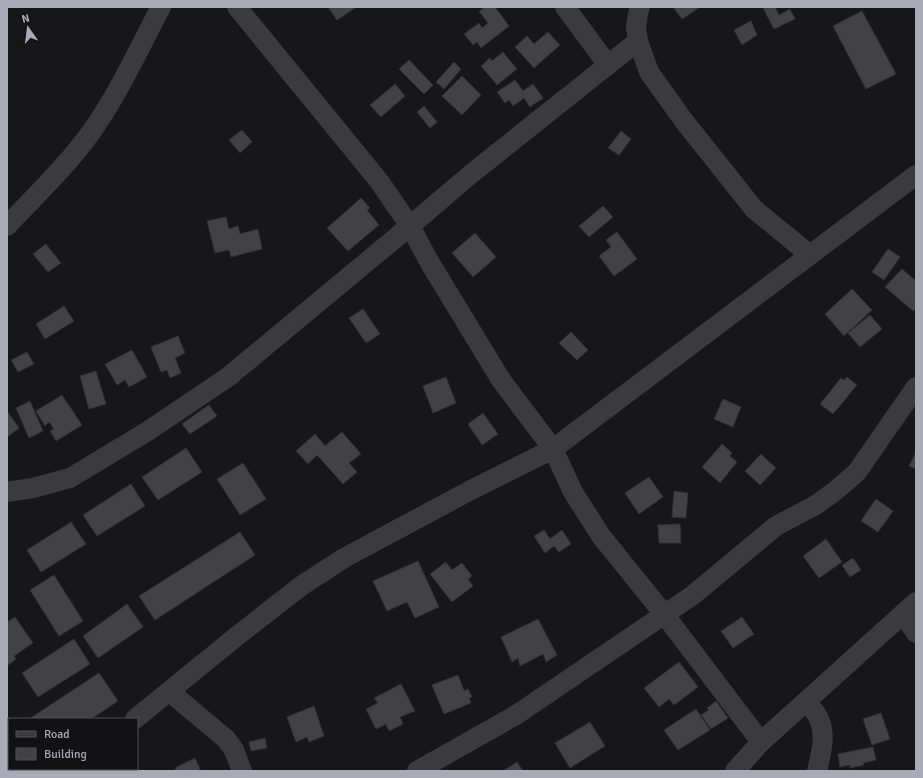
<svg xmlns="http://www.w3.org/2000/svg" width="923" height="778" viewBox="0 0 923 778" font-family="Signika,sans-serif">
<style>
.building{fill:#424146;stroke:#323135}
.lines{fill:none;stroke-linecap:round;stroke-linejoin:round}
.minor{stroke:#3b3a3f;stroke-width:20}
</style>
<rect width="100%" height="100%" fill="#171719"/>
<g class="building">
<polygon points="328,7 354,7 355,8 337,20"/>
<polygon points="485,7 495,7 509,26 481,48 477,42 473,45 464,34 479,23 482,28 488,23 479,11"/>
<polygon points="673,7 700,7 682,19"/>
<polygon points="775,7 779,15 790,9 795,19 774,29 763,8"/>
<polygon points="862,11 896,74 866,89 833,26"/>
<polygon points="751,21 757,35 742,45 734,30"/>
<polygon points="548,32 560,45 534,68 515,47 527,36 534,44"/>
<polygon points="503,52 517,69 497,85 481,66 490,58 492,61"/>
<polygon points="409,60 433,85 424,94 399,69"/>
<polygon points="454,62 461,69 444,89 436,82"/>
<polygon points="462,76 481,95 462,115 442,96"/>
<polygon points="515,80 523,91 533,84 543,98 530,107 524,98 513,106 509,100 505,103 497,92"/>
<polygon points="395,84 405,96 381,117 370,105"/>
<polygon points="424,106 437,122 430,128 417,112"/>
<polygon points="242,130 252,142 240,153 229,140"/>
<polygon points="621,131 631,139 619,155 608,148"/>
<polygon points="361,198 370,208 367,210 379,225 348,251 327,228"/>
<polygon points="603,206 613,217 589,237 579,226"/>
<polygon points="226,217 229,229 238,226 240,234 258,229 262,249 231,257 229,250 215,253 207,221"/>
<polygon points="617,232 637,259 614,276 599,256 611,247 606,240"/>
<polygon points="475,233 496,257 473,277 452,253"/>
<polygon points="46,244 61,263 48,272 33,254"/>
<polygon points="888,249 900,257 884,280 872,272"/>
<polygon points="902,269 916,281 916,308 913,311 885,287"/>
<polygon points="852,289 872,310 844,336 825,314"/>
<polygon points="64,306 74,321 45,339 36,324"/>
<polygon points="363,309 380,334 366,343 349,318"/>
<polygon points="870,315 882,329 860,347 848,333"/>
<polygon points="571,332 588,350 577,360 559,343"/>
<polygon points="178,336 185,353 175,358 181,373 170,378 167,370 161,372 151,347"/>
<polygon points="132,350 147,377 129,387 125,380 117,385 105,364"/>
<polygon points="27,352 34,364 18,372 11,360"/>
<polygon points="96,371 106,404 89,409 80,376"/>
<polygon points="446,377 456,403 433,413 423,386"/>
<polygon points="847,377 857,385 833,414 820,404 841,378 844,380"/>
<polygon points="62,395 82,425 56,441 50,431 54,429 49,422 45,426 36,411"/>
<polygon points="723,399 741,407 733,427 714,419"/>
<polygon points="30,401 43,431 29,438 16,408"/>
<polygon points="209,405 217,416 190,434 182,424"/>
<polygon points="7,411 19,428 7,437"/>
<polygon points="483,413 498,434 482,445 468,424"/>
<polygon points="342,432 361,454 349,463 357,472 343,484 317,455 308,464 296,451 315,434 325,446"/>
<polygon points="722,444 732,453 730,456 737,462 720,483 702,467"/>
<polygon points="186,448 202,472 158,500 142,477"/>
<polygon points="916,452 916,469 909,466"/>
<polygon points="761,454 776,468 760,485 745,471"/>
<polygon points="243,463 266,499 240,515 217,479"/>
<polygon points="649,477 663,497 639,514 625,493"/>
<polygon points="131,484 145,506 97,536 83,515"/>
<polygon points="674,491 688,493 686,518 672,517"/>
<polygon points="876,499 893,511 878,532 861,521"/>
<polygon points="71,522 86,544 41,572 27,550"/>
<polygon points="680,524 681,543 659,543 658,525"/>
<polygon points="544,530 550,539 562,530 571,544 559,552 554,546 545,553 534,536"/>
<polygon points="240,532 255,555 155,620 139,596"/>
<polygon points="826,539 842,562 819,578 803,556"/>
<polygon points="853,558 861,570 850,577 842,565"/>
<polygon points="418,561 439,607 415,618 407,602 387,611 373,581"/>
<polygon points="446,562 452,570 462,563 472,576 468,579 473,586 452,602 430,574"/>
<polygon points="54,575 83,621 59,636 30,590"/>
<polygon points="127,604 143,627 98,658 83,636"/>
<polygon points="15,617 33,643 14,656 16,659 7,666 7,622"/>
<polygon points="742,617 754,634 733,648 721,631"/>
<polygon points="538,619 557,655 546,662 543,654 520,666 518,658 512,662 501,637"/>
<polygon points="74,639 90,664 38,697 22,673"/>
<polygon points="679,662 698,687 674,705 669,699 659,707 644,688"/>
<polygon points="99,673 118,701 91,719 29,719"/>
<polygon points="458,675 464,691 468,689 472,697 469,698 471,703 444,714 432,685"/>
<polygon points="401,684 415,711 400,717 403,724 389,731 386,724 376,729 366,709 378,703 374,698"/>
<polygon points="716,701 728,718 711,729 701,715 709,710 707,708"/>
<polygon points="314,706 324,736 309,742 307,737 296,742 287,717"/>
<polygon points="696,709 710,730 678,750 664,730"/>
<polygon points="881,713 890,739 872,745 863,719"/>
<polygon points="590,722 605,746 570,768 555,743"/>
<polygon points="265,738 267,748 251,751 249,742"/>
<polygon points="873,747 876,760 863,763 864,765 850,768 850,765 840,767 838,754"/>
<polygon points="195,758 200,769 196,771 177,771 175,768"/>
<polygon points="517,762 523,771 503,771"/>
</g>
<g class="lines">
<g class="minor">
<polyline points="237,7 379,181 410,226 430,263 501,380 553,449 573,492 601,536 664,614 761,742"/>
<polyline points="565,7 608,65"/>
<polyline points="640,7 638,14 636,27 638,41 649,72 684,121 754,209 810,255"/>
<path d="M7 226C35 196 65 168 89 135 118 95 138 50 161 7"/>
<polyline points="7,492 33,488 70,478 148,431 228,377 410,226 471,174 638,41"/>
<polyline points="904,615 916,633"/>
<polyline points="170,692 226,739 234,750 242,771"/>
<path d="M806 702C810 707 816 712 818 717 827 734 821 753 817 771"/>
<polyline points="135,719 237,636 301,586 344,558 471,490 553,449 916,175"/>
<polyline points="73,771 76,769"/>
<polyline points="417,771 516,715 693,595 776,526 814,506 834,492 857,472 916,387"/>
<polyline points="735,771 761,742 916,602"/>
</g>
</g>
<rect width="923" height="778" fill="none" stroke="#a9aab8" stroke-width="16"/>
<rect x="8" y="718" width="130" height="52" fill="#121214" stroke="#4e4f56"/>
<rect x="16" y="731" width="20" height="6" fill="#3b3a3f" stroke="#4e4f56"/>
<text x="44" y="738" font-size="12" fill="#a9aab8">Road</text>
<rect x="16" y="748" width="20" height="12" fill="#424146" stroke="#4e4f56"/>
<text x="44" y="758" font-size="12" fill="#a9aab8">Building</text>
<g transform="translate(28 28) rotate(346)" stroke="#121214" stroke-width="3" paint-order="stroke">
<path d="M0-3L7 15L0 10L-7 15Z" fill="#a9aab8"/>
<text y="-6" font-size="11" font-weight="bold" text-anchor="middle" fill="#a9aab8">N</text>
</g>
</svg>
